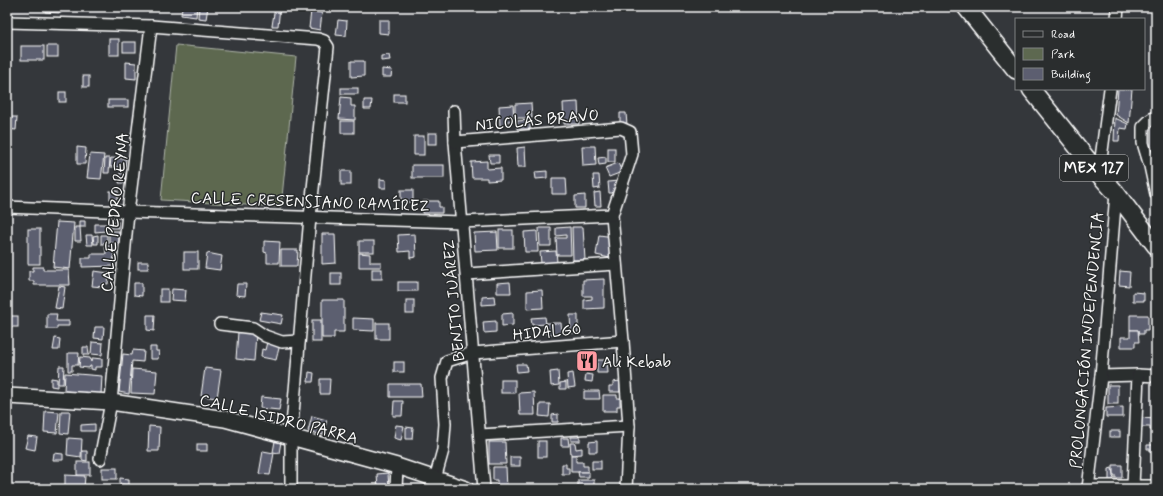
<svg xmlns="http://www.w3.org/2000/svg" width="1163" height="496" viewBox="0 0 1163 496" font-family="Mynerve,sans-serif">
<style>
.green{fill:#5d6850;stroke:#aeb4a8}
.building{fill:#5c5e70;stroke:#fff}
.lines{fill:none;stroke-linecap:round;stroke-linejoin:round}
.street-casing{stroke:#fff;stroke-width:14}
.secondary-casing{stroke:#fff;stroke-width:18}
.primary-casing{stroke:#fff;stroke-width:20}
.street{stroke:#2a2d2e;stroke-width:11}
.secondary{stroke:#2a2d2e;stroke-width:15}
.primary{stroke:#2a2d2e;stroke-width:17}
.labels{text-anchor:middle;stroke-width:3;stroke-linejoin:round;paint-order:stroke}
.shield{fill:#2a2d2e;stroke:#bfc0c0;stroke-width:1}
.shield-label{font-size:15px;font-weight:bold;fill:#fff}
.street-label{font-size:16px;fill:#fff;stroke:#2a2d2e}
.poi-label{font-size:16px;fill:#fff;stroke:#2a2d2e;text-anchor:start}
</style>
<rect width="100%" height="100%" fill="#34373b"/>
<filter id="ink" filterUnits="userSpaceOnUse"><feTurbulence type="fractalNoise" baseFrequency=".025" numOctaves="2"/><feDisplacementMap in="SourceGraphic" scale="8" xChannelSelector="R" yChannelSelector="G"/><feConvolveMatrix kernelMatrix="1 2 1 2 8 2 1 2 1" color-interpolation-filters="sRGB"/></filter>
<g filter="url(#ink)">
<polygon class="green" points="176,45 296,57 281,207 161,200"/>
<g class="building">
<polygon points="46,7 62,7 61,13 45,12"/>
<polygon points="182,7 197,7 196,17 181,15"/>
<polygon points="199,7 208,7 206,19 198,18"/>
<polygon points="275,7 280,7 278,26 272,26"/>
<polygon points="311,11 322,13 320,30 309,28"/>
<polygon points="338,20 347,21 346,36 336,35"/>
<polygon points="379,20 389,20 389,34 379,33"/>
<rect x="109" y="39" width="10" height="16"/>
<rect x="123" y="42" width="13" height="10"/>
<rect x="21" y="46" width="23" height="14"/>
<rect x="47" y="46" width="11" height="11"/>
<polygon points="389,55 390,60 381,61 381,56"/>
<polygon points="351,61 364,61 364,76 351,77"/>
<polygon points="126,62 136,63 136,79 126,78"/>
<polygon points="382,69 392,70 391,77 382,77"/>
<rect x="83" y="76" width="6" height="11"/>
<rect x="341" y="88" width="17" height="6"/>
<polygon points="1118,89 1132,89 1129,123 1116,115"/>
<rect x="59" y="92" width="7" height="10"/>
<rect x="394" y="94" width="11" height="8"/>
<polygon points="341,97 351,98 351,106 355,106 355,120 339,119"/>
<rect x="108" y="100" width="20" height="7"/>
<polygon points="364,100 372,100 371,109 364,109"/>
<polygon points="578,102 579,124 564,124 563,103"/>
<polygon points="531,103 532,118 515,118 515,104"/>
<polygon points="513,105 514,121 507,121 507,125 500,126 499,106"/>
<polygon points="620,113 626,113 627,125 620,125"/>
<polygon points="7,117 17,117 16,130 7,129"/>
<polygon points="1115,118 1128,124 1127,129 1120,128 1119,141 1114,141"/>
<polygon points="530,120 530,129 517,129 517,121"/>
<rect x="341" y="121" width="13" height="12"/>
<rect x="428" y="133" width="9" height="11"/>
<rect x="414" y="136" width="10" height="19"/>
<polygon points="582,146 595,146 596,165 583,166"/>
<polygon points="77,147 86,148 85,164 77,164"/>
<polygon points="525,147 526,167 518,167 517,148"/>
<rect x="608" y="148" width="7" height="14"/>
<polygon points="90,154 104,155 101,179 87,178"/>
<polygon points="489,155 499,155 499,163 490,163"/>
<polygon points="606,157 606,164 599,165 598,158"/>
<polygon points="105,158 110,158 109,173 104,173"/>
<polygon points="111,158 126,159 125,167 110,167"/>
<polygon points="487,161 487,169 501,168 501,180 487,181 487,178 472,178 471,162"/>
<polygon points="618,163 622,172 609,177 605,168"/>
<rect x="412" y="165" width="32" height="13"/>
<rect x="341" y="171" width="10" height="14"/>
<polygon points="547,171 547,178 536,179 535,172"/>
<polygon points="120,173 126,174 126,183 119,183"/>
<polygon points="593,175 599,175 600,188 594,189"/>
<polygon points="552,178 566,178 567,194 552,194"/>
<polygon points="380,179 386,180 386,188 380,188"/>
<polygon points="618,181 619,193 609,193 608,182"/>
<rect x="401" y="190" width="12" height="12"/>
<rect x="110" y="191" width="8" height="8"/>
<polygon points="600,192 601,206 595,206 594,193"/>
<polygon points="585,195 585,208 575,208 575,196"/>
<polygon points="423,201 439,201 439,207 442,207 442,213 423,213"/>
<polygon points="80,221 85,221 85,227 80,227 81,241 75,241 75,227 80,227"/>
<polygon points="57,222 74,223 70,269 53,267"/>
<rect x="110" y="222" width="8" height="6"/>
<polygon points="95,224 106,224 106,231 95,232"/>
<polygon points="570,227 571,255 557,255 556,238 566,238 566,235 556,236 556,228"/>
<polygon points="572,227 583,227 585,260 573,260"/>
<polygon points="539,228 551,228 551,246 540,246"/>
<rect x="28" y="229" width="12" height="35"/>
<rect x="499" y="230" width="14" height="18"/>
<rect x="109" y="231" width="10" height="12"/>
<polygon points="537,231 538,252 525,252 524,232"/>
<polygon points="497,232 498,250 475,251 474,233"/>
<polygon points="322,234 335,234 336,263 322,264"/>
<polygon points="415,234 416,257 410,258 410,251 399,252 398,235"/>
<polygon points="86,235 92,235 93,245 87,245"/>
<polygon points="98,235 98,244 94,244 93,236"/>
<polygon points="101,235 107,235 107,242 104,242 104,244 101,244"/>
<polygon points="599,235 614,237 610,258 596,255"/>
<polygon points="264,241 280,242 279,263 267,263 267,253 264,252"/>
<rect x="359" y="241" width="15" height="11"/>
<polygon points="105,246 113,246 114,266 82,267 82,258 91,258 91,254 106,254"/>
<polygon points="281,250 298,250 297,266 281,266"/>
<polygon points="556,251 557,262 541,263 540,252"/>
<rect x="184" y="252" width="14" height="17"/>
<polygon points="207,253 222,256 220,270 205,268"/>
<polygon points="359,253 370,254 370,262 381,262 381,267 359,267"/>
<rect x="138" y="262" width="10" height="7"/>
<polygon points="33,267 43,267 43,270 69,270 70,285 34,285 34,281 29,281 29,271 33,271"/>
<rect x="372" y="269" width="10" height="10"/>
<polygon points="94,271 109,273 108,284 103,283 103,287 92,286"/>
<polygon points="1120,271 1130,272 1129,286 1119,285"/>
<rect x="331" y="273" width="10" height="12"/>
<polygon points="604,279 604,308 584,309 584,300 592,299 592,296 583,296 583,280"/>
<rect x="398" y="282" width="19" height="9"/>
<polygon points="510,282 511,293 497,293 497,283"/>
<polygon points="134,283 142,283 142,296 134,295"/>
<polygon points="237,284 246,284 245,296 236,295"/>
<polygon points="59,286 65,287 62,309 55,308"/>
<rect x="160" y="289" width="8" height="13"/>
<polygon points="172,289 186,290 185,301 171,300"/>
<polygon points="542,290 543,308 527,309 527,291"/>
<polygon points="1133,292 1144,293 1144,301 1133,301"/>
<polygon points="494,296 495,304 482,305 482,297"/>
<polygon points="322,300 344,300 344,332 334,332 334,338 322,338"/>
<rect x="406" y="300" width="8" height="14"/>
<polygon points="261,312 283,315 281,324 259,320"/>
<polygon points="513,313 513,325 502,326 502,314"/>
<polygon points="47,314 57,314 56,321 69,321 69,326 57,326 57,329 47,329"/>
<polygon points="147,315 155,315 154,331 147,330"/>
<polygon points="570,315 578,315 578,333 571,333"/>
<polygon points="1130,315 1148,315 1148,330 1144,330 1144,334 1138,334 1138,330 1130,330"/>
<rect x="8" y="316" width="10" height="11"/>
<polygon points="545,317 546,324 532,325 531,318"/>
<polygon points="353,318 374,319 374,331 353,330"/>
<rect x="312" y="320" width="9" height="22"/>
<polygon points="496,321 496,332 484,333 483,322"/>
<rect x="376" y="323" width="13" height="16"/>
<polygon points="546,323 561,323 562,333 547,334"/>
<polygon points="95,327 104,327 103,339 94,338"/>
<polygon points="1130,330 1138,330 1139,342 1135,342 1135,347 1121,347 1121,337 1130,337"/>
<polygon points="238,332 256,334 254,361 236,359"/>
<polygon points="55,338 60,339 59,350 53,350"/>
<polygon points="92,342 103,343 102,355 91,354"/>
<polygon points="267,342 280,344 276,360 261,357 262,349 265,350"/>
<polygon points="83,347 88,347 89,355 83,355"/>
<polygon points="150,347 156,347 156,351 159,351 158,359 150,359"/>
<polygon points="133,350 144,351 143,362 132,361 129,394 119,392 123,354 132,355"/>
<polygon points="68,353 79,353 78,365 72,365 72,371 68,371"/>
<rect x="1152" y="355" width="4" height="16"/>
<polygon points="80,357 90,358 91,362 91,360 93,360 93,358 102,359 102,367 95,367 95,370 91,369 91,366 90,366 89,368 79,367"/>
<polygon points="597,360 607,360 608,373 597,373"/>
<rect x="394" y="362" width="10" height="10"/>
<polygon points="516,364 526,364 527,371 517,372"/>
<polygon points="59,366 64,366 63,384 58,384"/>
<polygon points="205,368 221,370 217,398 201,396"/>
<polygon points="132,369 157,371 155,394 131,393"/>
<polygon points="558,371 559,385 551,386 550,372"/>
<polygon points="309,372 314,373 313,382 308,382"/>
<polygon points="65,373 102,376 101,394 64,391"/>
<polygon points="573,373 575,387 568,388 567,374"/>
<polygon points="586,374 593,375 592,382 585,381"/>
<polygon points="51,378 57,379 57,387 51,386"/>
<polygon points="320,379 330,379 329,394 320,394"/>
<rect x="501" y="380" width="14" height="13"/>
<polygon points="620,381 620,392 609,392 609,386 613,386 613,382"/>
<polygon points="566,382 566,389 560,389 560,383"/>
<polygon points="390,384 421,384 422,397 390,397"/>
<rect x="1108" y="385" width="10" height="19"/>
<polygon points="584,391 599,391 600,399 584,399"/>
<polygon points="534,392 535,415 520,415 519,393"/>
<polygon points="603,395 617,395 617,398 620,398 620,406 617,406 617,411 603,411"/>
<polygon points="261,397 281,399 279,410 260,408"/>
<polygon points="394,401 403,401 402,416 393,416"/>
<polygon points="540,404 550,404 549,417 539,416"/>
<polygon points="1123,407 1123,417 1106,417 1106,408"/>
<polygon points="45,411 59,412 57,433 44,432"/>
<polygon points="61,411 70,411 68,434 60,433"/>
<polygon points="558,414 558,422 552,422 552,415"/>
<polygon points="312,416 327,420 323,435 308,431"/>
<polygon points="1141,418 1156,419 1156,430 1150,430 1150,427 1140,427"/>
<polygon points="95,424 95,431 81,431 81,425"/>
<polygon points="396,425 404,426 401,440 394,438"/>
<polygon points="149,426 160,427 159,451 148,451"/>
<polygon points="406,427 413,428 412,439 406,439"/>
<rect x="1110" y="431" width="10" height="6"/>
<polygon points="28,436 37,437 35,450 25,448"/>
<rect x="571" y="437" width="9" height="4"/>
<polygon points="68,438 82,439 81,457 67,455"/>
<polygon points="561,438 568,438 569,446 561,446"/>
<polygon points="275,441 281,442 279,453 273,452"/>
<rect x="538" y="441" width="8" height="16"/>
<polygon points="597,441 597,452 589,452 589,442"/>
<polygon points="489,442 505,442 506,464 489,464"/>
<polygon points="570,443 575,443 576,449 582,448 582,454 571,455"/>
<rect x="197" y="444" width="10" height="7"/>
<polygon points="1147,445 1154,445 1154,447 1156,447 1156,451 1150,452 1150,449 1147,449"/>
<polygon points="82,451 87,451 87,461 82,460"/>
<polygon points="263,451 274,453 270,475 259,474"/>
<polygon points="54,453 63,454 63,460 53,460"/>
<polygon points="571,455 576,455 576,462 583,462 583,466 588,466 588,472 571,472"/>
<rect x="510" y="457" width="10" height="9"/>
<rect x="592" y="461" width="9" height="8"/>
<rect x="77" y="462" width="13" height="13"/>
<polygon points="562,464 566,464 566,468 569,468 569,474 562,474"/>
<polygon points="1113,465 1122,465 1122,478 1115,478 1115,475 1113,475"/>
<polygon points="493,467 506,467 507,489 497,489 497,480 493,480"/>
<rect x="102" y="468" width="15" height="11"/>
<polygon points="1112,468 1113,476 1114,477 1114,479 1109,480 1109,469"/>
<polygon points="578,472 589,472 589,477 579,477"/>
<polygon points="388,473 389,489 378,489 377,474"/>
<polygon points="65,475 85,476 84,488 65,487"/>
<polygon points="120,478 129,479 129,485 120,484"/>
<rect x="578" y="480" width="16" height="9"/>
</g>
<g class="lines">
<g class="street-casing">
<g id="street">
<polyline points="1117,19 1118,7"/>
<polyline points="7,22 151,26 318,39 324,41 328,47 310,217 291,437 291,489"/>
<polyline points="454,111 455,142 484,489"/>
<polyline points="1156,116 1150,120 1143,127 1143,143 1150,166 1156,194"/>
<polyline points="455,142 621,128 630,132 632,154 612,215 623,341 629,426 626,489"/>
<polyline points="1099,174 1110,89"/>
<polyline points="7,207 128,212 462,222 612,215"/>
<polyline points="467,274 616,264"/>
<polyline points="220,324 253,328 265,336 282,342 299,341"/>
<polyline points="1101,376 1138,375 1156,376"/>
<polyline points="480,435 629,426"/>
<polyline points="100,459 111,402 128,212 151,26"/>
<polyline points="435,479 443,450 445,424 442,378 447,361 473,353 623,341"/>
<polyline points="1088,486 1156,486"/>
<polyline points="1133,486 1138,375"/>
<polyline points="396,489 397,466"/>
<polyline points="1088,489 1101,376 1116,193"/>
</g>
</g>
<g class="secondary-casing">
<polyline id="secondary" points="7,396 111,402 225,419 397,466 466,489"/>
</g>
<g class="primary-casing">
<g id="primary">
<polyline points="966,7 1016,70"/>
<polyline points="1031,89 1099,174 1116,193 1156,246"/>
</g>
</g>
<use href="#street" class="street"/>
<use href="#secondary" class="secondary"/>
<use href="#primary" class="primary"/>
</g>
</g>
<defs>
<g id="restaurant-square" transform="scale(1.15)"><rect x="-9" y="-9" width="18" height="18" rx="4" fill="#ff9aa2" stroke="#2a2d2e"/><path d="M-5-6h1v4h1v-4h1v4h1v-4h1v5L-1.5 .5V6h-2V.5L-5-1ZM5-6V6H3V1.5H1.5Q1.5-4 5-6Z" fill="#111"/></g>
</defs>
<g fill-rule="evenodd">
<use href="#restaurant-square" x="587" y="361"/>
</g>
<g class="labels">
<rect class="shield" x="1060" y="155" width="68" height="26" rx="3"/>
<g class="shield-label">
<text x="1094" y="173">MEX 127</text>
</g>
<g class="street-label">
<text transform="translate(537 119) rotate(-5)" y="6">NICOLÁS BRAVO</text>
<text transform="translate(310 201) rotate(2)" y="6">CALLE CRESENSIANO RAMÍREZ</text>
<text transform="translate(114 212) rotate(-84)" y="6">CALLE PEDRO REYNA</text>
<text transform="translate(453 301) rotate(-95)" y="6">BENITO JUÁREZ</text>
<text transform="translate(547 331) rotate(-5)" y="6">HIDALGO</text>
<text transform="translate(1086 340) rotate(-85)" y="6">PROLONGACIÓN INDEPENDENCIA</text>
<text transform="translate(279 418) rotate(14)" y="6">CALLE ISIDRO PARRA</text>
</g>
<g class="poi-label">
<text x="602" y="367">Ali Kebab</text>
</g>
</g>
<rect width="1163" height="496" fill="none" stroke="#2a2d2e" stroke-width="24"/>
<rect x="12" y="12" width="1139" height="472" fill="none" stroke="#fff" stroke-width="1.5" filter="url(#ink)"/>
<rect x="1015" y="18" width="130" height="72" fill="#2a2d2e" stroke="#7f8182"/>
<rect x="1023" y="31" width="20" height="6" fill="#2a2d2e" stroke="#7f8182"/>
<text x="1051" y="38" font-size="12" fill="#ffffff">Road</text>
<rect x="1023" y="48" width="20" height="12" fill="#5d6850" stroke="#7f8182"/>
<text x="1051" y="58" font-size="12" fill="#ffffff">Park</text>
<rect x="1023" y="68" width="20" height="12" fill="#5c5e70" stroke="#7f8182"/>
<text x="1051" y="78" font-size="12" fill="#ffffff">Building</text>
</svg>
